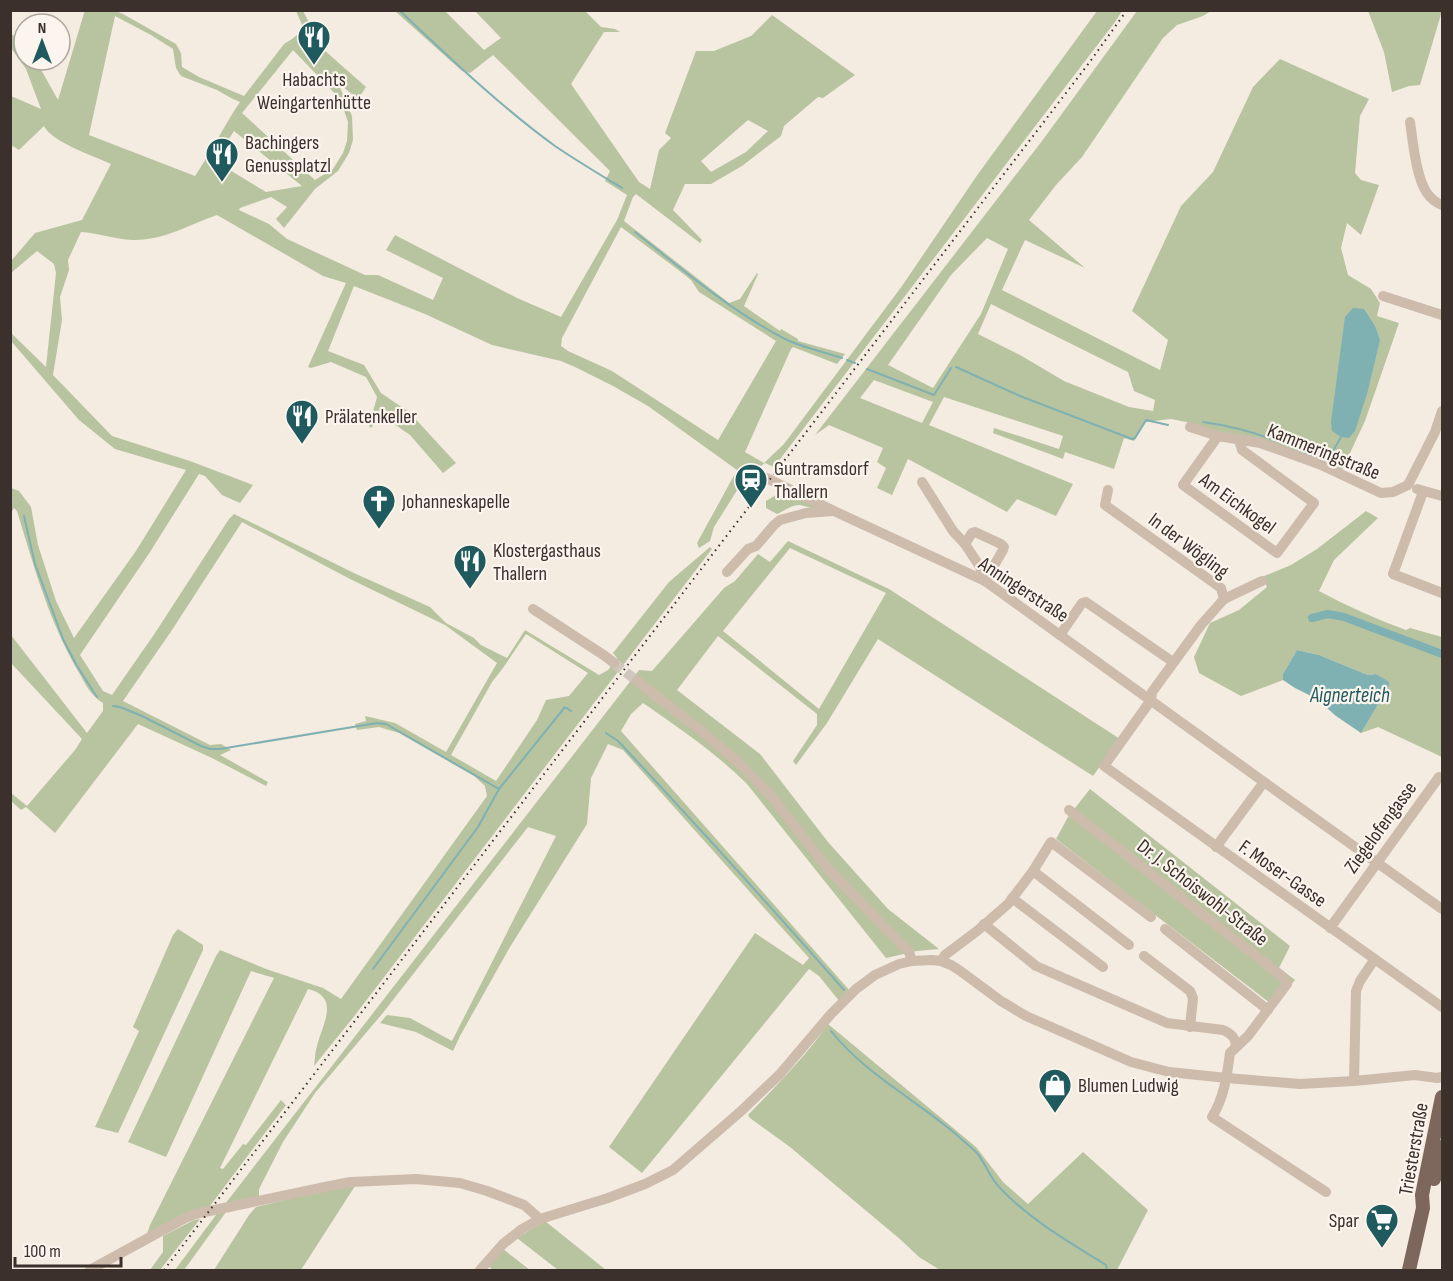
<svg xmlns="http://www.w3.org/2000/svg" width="1453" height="1281" viewBox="0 0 1453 1281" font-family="'Sofia Sans Condensed',sans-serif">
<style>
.green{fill:#b8c4a0;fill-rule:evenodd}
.water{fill:#7fb0b2}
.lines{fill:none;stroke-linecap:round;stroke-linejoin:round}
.stream{stroke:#7fb0b2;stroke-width:2}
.canal{stroke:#7fb0b2;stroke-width:8}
.minor-tunnel{stroke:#cfc6bd;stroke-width:10;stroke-dasharray:10 5;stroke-linecap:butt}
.minor{stroke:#cdbbac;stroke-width:10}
.major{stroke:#7d675c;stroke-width:14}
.rail{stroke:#3b302b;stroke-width:2;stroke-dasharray:1.5 4.5;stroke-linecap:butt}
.labels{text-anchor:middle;stroke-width:4.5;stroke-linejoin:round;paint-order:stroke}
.poi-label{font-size:20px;fill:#3b302b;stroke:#fbf5ee;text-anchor:start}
.street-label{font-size:20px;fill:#3b302b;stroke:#fbf5ee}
.water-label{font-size:21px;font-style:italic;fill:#1f5a5e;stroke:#fbf5ee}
</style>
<rect width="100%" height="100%" fill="#f4ebe1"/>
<g class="green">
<path d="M85 10 116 11 123 14 176 44 181 53 182 67 199 77 244 96 284 44 292 39 304 29 296 11H303L323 49 366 87 358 99 338 83 352 116 353 140 349 153 338 171 315 189 284 228 276 219 287 207 271 197 240 208 239 210 269 224 287 239 365 275H378L433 300 443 278 386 250 395 235 517 298 561 317 617 220 627 195 605 181 610 171 493 55 470 73 462 71 395 11H445L484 50 501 38 475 11H585L601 27 615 29 620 32H604L571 84 639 182 650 189 659 150 671 138 665 133 696 51H714L751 36 772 15 855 75 823 98 818 97 784 126 781 136 742 166 711 184H685L673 210 702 240 700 243 636 194 633 197 624 221 729 303 740 299 757 273 758 274 744 306 780 331 781 329 798 339V341L845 354 837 364 793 347 791 349 745 452 764 463 784 444 902 286 978 174 1097 11H1122L1115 22 774 467 765 463 746 476 714 527 710 541 699 548 697 543 737 470 648 406 613 386 575 367 561 361 492 345 425 314 354 286 328 351 364 365 381 393 409 412 456 463 443 473 410 435 381 415 371 428 369 426 377 397 366 377 331 362 311 368 308 367 346 283 323 276 217 215C188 225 163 241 132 240 114 239 98 233 81 232L68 260 69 270 60 297 62 320 53 375 112 436 190 461 253 485 240 503 222 495 205 476 199 474 150 552 80 655 103 691 112 695 155 633 229 519 234 514 356 574 430 607 446 623 474 638 481 645 507 658 525 630 599 675 608 670 617 658 613 653 669 582 710 547 712 549 352 1019 314 1066C315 1059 315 1052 317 1046 322 1025 341 997 308 989L220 1168 223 1169 243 1144 246 1145 281 1100 286 1105 210 1206 147 1234 150 1225 274 978 251 971 166 1157 128 1142 216 956 220 950 266 969 323 988 341 999 487 796 485 786 474 776 399 733 379 727 357 730 355 724 366 721 365 716 395 723 446 752 497 663 445 625 350 579 242 522 172 630 123 701 210 745 221 744 231 750 220 755 268 782 266 786 212 758 138 724 55 833 26 807 21 810 11 801V793L27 806 75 750 82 739 11 663V635L87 733 103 711V703C90 695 86 685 78 671 49 621 34 567 17 511L14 508 11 513V488L19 491 31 507 38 545 56 601 74 638 136 551 186 470 115 449 79 420 11 341V333L46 367 56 273 54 264 37 251 11 273V261L35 233 82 220 111 164C92 155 53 143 44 126L19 150 11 145V96L41 109 26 69 11 48V33L24 46V60H42L39 66 58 100ZM115 16 151 35 173 49 176 68 181 76 217 90 231 98 240 102C224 126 211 152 195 176L89 135ZM293 50 340 99 348 122 347 141 343 153 333 169 315 180 242 113ZM748 120 768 131 746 152 711 172 701 161ZM234 131 302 186 266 192 215 161ZM621 227 677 269 691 280 699 292 776 341 718 440 612 371 568 351 561 346 562 338ZM526 634 588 673 569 696 546 700 537 720 496 781 451 755 492 682 503 668Z"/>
<path d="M1137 11H1211L1203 16 1177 25 1163 38 1082 157 1056 185 1029 220 1085 268 1025 240 1002 290 1160 370 1168 340 1132 311 1181 206 1213 172 1253 87 1280 59 1369 99 1360 116 1355 173 1361 180 1379 185 1361 235 1347 223 1341 248 1348 275 1371 289 1380 303 1377 316 1399 323 1365 421 1342 470 1203 429 1186 422 1171 419 1146 422 1134 441 1124 438 1114 469 1065 452 1063 459 993 433 994 428 1059 449 1063 436 944 397 929 425 1073 484 1056 516 1017 499 1007 512 908 459 892 495 877 488 886 468 877 462 883 448 829 425 815 435 1042 141ZM987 238 1008 249 981 314 933 388 888 365 951 275ZM991 304 1128 372 1134 391 1155 400 1153 411 1129 407 1064 381 1020 355 978 334ZM874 380 933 402 922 423 860 398Z"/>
<polygon points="1368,11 1442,11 1420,85 1409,86 1392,92 1384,52"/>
<path d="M778 488 820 508C811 510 808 506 800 505 793 504 784 511 777 514L766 508V501L776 495Z"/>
<path d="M1366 511 1378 518 1334 560 1319 591C1347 606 1376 619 1406 630L1410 628 1442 637V757L1378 727 1361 733 1389 686 1376 674 1368 675 1319 655 1297 650 1283 674V680L1241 696 1199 673 1194 657 1210 623 1239 610 1267 587 1262 577 1291 565 1317 549Z"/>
<path d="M788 541 889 589 1120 739 1093 776 878 639 827 723 796 765 793 761 817 725V714L718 636 677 690 760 754 828 842 888 909 939 949 917 951 886 958 747 784C716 753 679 728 643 703L631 714 621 731 850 991 840 1002 819 976 809 969 642 1173 609 1147 755 933 803 965 809 958 623 750 608 744 591 778 587 824 510 947 460 1036 453 1051 416 1032 380 1023 387 1015 410 1018 452 1041 556 836 528 827 382 1014 315 1093 283 1142 259 1189V1198L225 1204 639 670 652 671 724 588 735 581 758 554 770 562ZM790 548 886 593 819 709 723 631Z"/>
<polygon points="1090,789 1290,946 1279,968 1295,980 1274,1006 1056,839 1068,817"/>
<polygon points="178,929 203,945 203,950 118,1133 95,1127 139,1031 133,1027 173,935"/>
<path d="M828 1024 976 1147 1003 1182 1028 1204 1083 1152 1148 1210 1117 1270H940L919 1257 901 1240 790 1147 750 1118 748 1115C776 1086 805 1057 828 1024Z"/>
<polygon points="355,1186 301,1270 214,1270 249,1215 256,1207 331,1189"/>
<polygon points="219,1211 226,1212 184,1270 175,1270"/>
<polygon points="200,1219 160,1270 150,1270 163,1252 163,1236 194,1220"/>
<polygon points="545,1221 606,1270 558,1270 517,1238"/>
<polygon points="503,1249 530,1270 493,1270 488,1266"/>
</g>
<g class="water">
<polygon points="1353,308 1364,309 1375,326 1380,340 1367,394 1355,431 1349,438 1341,437 1332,431 1331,422 1345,317"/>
<polygon points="1297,650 1319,655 1368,675 1376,674 1389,682 1389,686 1361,733 1336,716 1317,699 1295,688 1283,680 1283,674"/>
</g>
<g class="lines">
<g class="stream">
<path d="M399 10C450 58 500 106 555 146 577 161 599 174 622 188"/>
<path d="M635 232C683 270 731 311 785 339 801 347 825 352 842 358"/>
<polyline points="847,360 855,363"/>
<polyline points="956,367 1020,396 1132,439 1135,438 1146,420 1168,425"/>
<polyline points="867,369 934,395 951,368"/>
<path d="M1203 422C1240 427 1279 440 1312 456"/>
<polyline points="1323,460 1329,458 1341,437"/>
<polyline points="24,516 35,564 63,639 77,666 97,697"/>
<polyline points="113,706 120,707 142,716 201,746 210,749 220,749 377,723 386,724 499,789"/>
<path d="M606 733 618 741C695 823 770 906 844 990"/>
<polyline points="373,969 478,827 499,789 565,707 571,711"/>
<path d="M831 1031C865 1074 915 1099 957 1135 963 1141 971 1147 977 1153 986 1164 990 1178 1000 1188 1030 1220 1069 1242 1106 1265L1107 1270"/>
</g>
<polyline class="canal" points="1312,618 1328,614 1344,617 1442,654"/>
<polyline class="minor-tunnel" points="614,663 637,681"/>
<g class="minor">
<path d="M1410 122C1413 142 1416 177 1427 193 1431 199 1437 203 1442 205"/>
<polyline points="1383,296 1442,315"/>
<polyline points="1190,427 1218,436 1260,443 1319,464 1381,493 1393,492 1408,485 1435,432 1442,411"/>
<polyline points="1218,436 1183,485 1277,553 1314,503 1242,450 1239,440"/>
<polyline points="752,471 834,511 985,581 1264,782 1442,909"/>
<polyline points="922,482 953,531 965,544 980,567 985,581"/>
<polyline points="1417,489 1442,496"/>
<polyline points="1108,490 1105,505 1221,588 1224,599"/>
<polyline points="1423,492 1393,574 1442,593"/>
<polyline points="965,544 972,533 975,532 1001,544 1004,547 1003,550 985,581"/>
<polyline points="727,572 748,549 756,546 774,525 780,520 806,513 833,511"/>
<polyline points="1262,581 1224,599 1201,625 1152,692 1151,700 1104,766 1442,1007"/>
<polyline points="533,609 605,656 614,663"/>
<polyline points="1060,635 1082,603 1086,602 1173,662"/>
<polyline points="637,681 704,733 741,765 772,797 828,869 909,952 912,961"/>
<path d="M1069 810 1283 977 1287 984 1248 1036 1230 1053C1227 1076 1224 1098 1212 1117L1326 1192"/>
<polyline points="1216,847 1264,782"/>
<polyline points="1033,871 1129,945"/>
<polyline points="1012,898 1103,967"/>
<path d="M984 924 1036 966 1167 1023 1223 1030C1232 1034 1235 1037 1236 1047"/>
<polyline points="1330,928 1439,777"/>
<polyline points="1165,929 1268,1010"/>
<polyline points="1144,956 1190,991 1193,998 1190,1027"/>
<polyline points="941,961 945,955 977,931 1008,904 1033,871 1051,842 1151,917"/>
<polyline points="1354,1081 1356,991 1360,981 1374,960"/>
<polyline points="90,1270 185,1218 195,1214 330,1186 351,1182 416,1179 460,1183 487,1191 524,1205 540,1219"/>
<polyline points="480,1270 503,1244 522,1229 540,1219 608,1198 645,1184 673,1170 740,1112 780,1074 831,1014 856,989 875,975 899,964 912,961 932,960 941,961 951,965 959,970 1001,1001 1026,1016 1131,1062 1169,1072 1227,1078 1300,1084 1354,1081 1415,1075 1437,1078 1442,1077"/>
</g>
<g class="major">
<polyline points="1434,1179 1442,1147"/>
<polyline points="1409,1270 1423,1208 1422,1195 1442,1097"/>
</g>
<polyline class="rail" points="164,1270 1089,63 1127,10"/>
</g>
<defs>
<g id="restaurant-pin" transform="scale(1.725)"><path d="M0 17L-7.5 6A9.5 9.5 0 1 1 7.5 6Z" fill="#1f5a5e" stroke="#fbf5ee"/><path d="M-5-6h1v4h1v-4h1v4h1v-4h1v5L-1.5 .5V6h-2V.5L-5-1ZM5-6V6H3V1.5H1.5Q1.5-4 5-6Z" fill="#fff"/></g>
<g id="station-pin" transform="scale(1.725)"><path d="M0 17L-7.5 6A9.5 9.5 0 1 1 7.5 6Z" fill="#1f5a5e" stroke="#fbf5ee"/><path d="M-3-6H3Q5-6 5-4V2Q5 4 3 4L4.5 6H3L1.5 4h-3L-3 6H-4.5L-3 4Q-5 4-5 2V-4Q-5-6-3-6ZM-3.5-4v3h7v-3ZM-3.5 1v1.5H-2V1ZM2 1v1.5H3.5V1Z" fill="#fff"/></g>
<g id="church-pin" transform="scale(1.725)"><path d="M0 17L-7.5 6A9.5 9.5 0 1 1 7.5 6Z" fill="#1f5a5e" stroke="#fbf5ee"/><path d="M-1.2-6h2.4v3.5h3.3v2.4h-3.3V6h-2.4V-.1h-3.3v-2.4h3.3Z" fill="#fff"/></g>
<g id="shop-pin" transform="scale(1.725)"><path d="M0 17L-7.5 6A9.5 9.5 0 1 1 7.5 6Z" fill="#1f5a5e" stroke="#fbf5ee"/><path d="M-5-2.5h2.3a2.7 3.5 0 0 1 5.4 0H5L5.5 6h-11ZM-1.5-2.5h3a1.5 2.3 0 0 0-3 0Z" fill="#fff"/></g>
<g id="supermarket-pin" transform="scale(1.725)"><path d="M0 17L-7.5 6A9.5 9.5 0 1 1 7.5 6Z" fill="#1f5a5e" stroke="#fbf5ee"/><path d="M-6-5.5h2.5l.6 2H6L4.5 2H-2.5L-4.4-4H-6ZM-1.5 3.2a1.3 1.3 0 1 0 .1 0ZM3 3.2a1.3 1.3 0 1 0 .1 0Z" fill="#fff"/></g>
</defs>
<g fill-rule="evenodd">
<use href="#restaurant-pin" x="314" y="37"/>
<use href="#restaurant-pin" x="222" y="154"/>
<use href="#restaurant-pin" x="302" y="416"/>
<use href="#station-pin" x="751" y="480"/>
<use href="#church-pin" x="379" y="501"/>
<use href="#restaurant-pin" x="470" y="561"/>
<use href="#shop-pin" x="1055" y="1085"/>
<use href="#supermarket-pin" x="1382" y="1220"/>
</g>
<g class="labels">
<g class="poi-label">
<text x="314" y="86" text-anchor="middle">Habachts<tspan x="314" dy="23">Weingartenhütte</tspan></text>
<text x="245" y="149">Bachingers<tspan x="245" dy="23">Genussplatzl</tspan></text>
<text x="325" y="423">Prälatenkeller</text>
<text x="774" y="475">Guntramsdorf<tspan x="774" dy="23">Thallern</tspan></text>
<text x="402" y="508">Johanneskapelle</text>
<text x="493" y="557">Klostergasthaus<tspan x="493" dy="23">Thallern</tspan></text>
<text x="1078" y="1092">Blumen Ludwig</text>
<text x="1359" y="1227" text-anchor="end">Spar</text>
</g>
<g class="street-label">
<text transform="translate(1324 451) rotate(22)" y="7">Kammeringstraße</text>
<text transform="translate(1238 503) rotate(36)" y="7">Am Eichkogel</text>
<text transform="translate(1189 545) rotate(37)" y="7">In der Wögling</text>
<text transform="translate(1024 589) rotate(33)" y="7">Anningerstraße</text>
<text transform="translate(1380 827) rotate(-54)" y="7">Ziegelofengasse</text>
<text transform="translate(1283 873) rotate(35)" y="7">F. Moser-Gasse</text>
<text transform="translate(1203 892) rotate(38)" y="7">Dr. J. Schoiswohl-Straße</text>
<text transform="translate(1413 1149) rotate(-80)" y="7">Triesterstraße</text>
</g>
<g class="water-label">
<text x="1350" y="702">Aignerteich</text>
</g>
</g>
<rect width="1453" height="1281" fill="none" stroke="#3b302b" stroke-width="24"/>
<g transform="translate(42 42)"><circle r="28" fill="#fbf5ee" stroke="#aea6a0" stroke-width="1.5"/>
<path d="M0-4.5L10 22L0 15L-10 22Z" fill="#1f5a5e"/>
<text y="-9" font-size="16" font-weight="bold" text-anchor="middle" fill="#3b302b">N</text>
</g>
<path d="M15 1257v9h106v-9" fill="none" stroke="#3b302b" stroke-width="3"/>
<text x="24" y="1257" font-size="18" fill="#3b302b" stroke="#fbf5ee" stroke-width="4.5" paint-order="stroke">100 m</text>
</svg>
